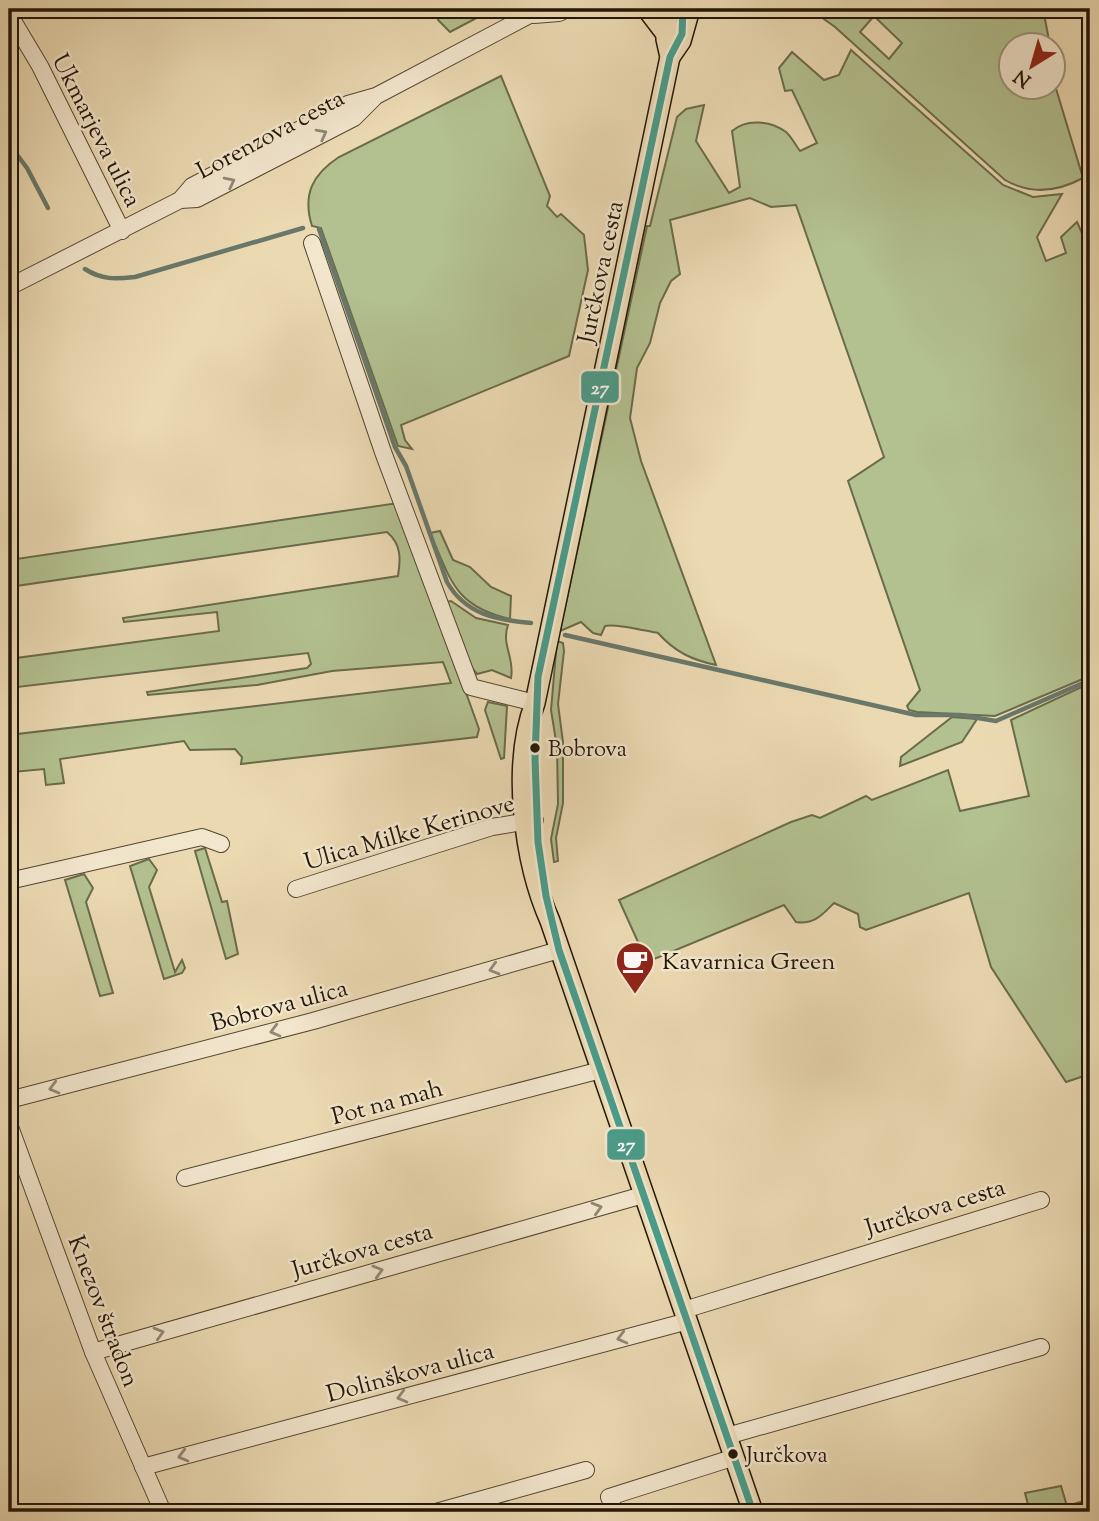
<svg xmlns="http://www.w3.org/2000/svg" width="1099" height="1521" viewBox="0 0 1099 1521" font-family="'Sorts Mill Goudy',serif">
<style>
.green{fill:#b3c08f;stroke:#6a6b4a;stroke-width:2;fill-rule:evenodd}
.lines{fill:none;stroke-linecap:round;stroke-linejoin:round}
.stream{stroke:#69786a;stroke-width:4.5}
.minor-casing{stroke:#544731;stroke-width:18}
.major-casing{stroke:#221606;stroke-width:22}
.minor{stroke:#f2e6cd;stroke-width:16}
.major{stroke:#ebd9b2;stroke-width:19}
.bus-1-casing{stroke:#f2e6cd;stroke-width:12}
.bus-1{stroke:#4a9c8a;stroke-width:7}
.oneway{stroke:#948873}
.bus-dot{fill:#221606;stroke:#f2e6cd;stroke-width:2.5}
.labels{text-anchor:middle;stroke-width:5;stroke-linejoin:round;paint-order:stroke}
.bus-label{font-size:22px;fill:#221606;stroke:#f2e6cd;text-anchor:start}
.street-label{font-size:24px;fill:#221606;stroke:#f2e6cd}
.poi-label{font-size:24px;fill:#221606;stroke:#f2e6cd;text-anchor:start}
.line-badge{stroke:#f2e6cd;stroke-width:2.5}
.badge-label{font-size:19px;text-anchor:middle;font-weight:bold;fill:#fff}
</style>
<rect width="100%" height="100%" fill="#ebd9b2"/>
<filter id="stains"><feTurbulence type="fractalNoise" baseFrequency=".00286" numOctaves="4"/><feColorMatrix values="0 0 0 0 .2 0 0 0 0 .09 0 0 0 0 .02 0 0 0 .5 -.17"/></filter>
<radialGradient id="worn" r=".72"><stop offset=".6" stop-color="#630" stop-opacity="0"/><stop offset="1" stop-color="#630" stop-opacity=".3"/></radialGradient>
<g class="green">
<path d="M442 9C458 9 472 15 486 13L450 32 438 20Z"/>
<path d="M810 9H1043L1050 45 1012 46V88H1054V82L1083 178C1057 192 1031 195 1005 180L835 27ZM874 16 902 43 889 59 860 32Z"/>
<path d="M851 50 1003 185 1033 197 1062 194 1037 237 1046 261 1066 253 1061 237 1077 222 1090 251V676L995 716 917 712 909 710 907 706 920 690 848 481 884 457 796 205 771 207 750 198 670 220 680 274 671 281 660 303 650 343 637 368 630 418 641 461 716 665C692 660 675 652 658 633 646 631 614 623 605 626L601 635 593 633 581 622 560 631 647 226H650L677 117 686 109 704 105 696 141 729 193 740 187 732 131C747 118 771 121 786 132 791 136 796 146 800 151L817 143 792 90 785 91 779 68 792 52 824 80 839 75Z"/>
<path d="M501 76 550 196 547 206 557 217 561 214 584 235 588 270 569 356 401 425 405 440 412 449 398 446 321 228 312 226C302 194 313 174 339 157Z"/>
<path d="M398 503 479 729 477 737 241 764 242 757 235 749 190 750 184 741 60 759 64 783 46 785 44 769 13 772 12 762H9V735L451 683 443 662 332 671 257 685 148 695 147 692 307 668 311 664 308 653 9 688V659L219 631 217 612 124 622 123 618 398 576C401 558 401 544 387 532L9 587V560Z"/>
<path d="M440 531 453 560 470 567 491 587 511 596 510 619C454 606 451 580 430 533Z"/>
<path d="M451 601 476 618 508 625C501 645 515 658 511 678L492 670 477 674 468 663 446 602Z"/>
<polygon points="557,641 563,643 564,651 558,704 563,742 563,803 556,838 558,861 554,862 551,839 558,804 557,747 551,710"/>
<path d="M1090 683V1074L1066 1082 991 967 969 893 866 930 860 927 858 914 834 903C822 915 814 925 796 922L784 905 647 962 619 900 791 822 812 815 820 818 866 796 872 800 948 770 960 811 1029 796 1011 720Z"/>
<polygon points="488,702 507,706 504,758 501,759 485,710"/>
<polygon points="952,717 977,719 962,742 900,766 901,757"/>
<polygon points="205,848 222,902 227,901 238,954 226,959 195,851"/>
<polygon points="149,859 157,870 149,887 175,972 182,960 185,968 182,973 164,979 130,866"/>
<polygon points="84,874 93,888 86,902 113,993 100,996 65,880"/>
<polygon points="1061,1486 1067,1506 1090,1499 1090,1507 1072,1512 1030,1512 1025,1493"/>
</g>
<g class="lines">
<g class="stream">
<polyline points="9,144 27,168 48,208"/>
<path d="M319 229 395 447 406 466 447 582C465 614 496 620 531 623"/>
<path d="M85 269C102 280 115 279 135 277L303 228"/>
<polyline points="565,635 916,715 960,715 996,721 1090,680"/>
</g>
<g class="minor-casing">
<g id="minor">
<polyline points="9,14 40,66 122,231"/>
<polyline points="534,15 559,13 567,9"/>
<polyline points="180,200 197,199 354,118 374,98"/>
<polyline points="312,243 383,452 471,687 535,703"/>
<polyline points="9,287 180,200 192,186 348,104 376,96 541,9"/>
<polyline points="9,881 202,837 221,844"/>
<polyline points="296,889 492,827 535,820"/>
<polyline points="9,1100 313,1021 559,950"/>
<polyline points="9,1124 93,1352 163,1512"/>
<polyline points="185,1178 601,1070"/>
<polyline points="684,1310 1041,1200"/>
<polyline points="93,1352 643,1195"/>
<polyline points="727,1436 1041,1347"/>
<polyline points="143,1467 688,1321"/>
<polyline points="436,1512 586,1470"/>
<polyline points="615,1512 609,1497 735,1457"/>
</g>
</g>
<g class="major-casing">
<g id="major">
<polyline points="647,9 666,34"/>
<path d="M668 9 666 39 670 57 535 703C511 765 524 862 550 921L753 1512"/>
<polyline points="670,57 681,41 690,9"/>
</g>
</g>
<use href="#minor" class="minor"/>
<use href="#major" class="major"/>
<g class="bus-1-casing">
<polyline id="bus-1" points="683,9 682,34 670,57 538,677 535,759 538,842 546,896 559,950 753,1512"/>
</g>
<use href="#bus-1" class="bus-1"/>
</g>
<defs><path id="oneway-chevron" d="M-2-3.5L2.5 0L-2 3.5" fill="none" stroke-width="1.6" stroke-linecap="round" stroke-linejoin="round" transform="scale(1.75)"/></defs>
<g class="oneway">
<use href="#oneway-chevron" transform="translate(322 134) rotate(-28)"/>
<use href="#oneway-chevron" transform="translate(230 182) rotate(-27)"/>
<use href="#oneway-chevron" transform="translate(494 969) rotate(164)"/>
<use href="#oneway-chevron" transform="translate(275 1031) rotate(165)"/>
<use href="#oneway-chevron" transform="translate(54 1088) rotate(165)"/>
<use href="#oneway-chevron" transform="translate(597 1208) rotate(-16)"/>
<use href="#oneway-chevron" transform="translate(378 1271) rotate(-16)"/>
<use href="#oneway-chevron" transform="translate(159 1333) rotate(-16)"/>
<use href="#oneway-chevron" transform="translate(622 1338) rotate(165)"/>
<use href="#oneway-chevron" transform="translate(402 1397) rotate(165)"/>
<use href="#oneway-chevron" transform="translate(183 1456) rotate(165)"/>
</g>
<defs>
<g id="cafe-pin" transform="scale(2.0125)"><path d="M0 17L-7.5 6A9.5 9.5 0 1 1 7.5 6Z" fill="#8f2418" stroke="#f2e6cd"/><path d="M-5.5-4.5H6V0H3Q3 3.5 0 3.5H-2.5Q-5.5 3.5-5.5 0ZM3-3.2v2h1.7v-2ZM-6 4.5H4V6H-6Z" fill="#fff"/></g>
</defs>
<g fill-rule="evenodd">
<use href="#cafe-pin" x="635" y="961"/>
</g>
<g class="bus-dot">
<circle cx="535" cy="748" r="6"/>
<circle cx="733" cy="1454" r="6"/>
</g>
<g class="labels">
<g class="bus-label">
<text x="548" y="756">Bobrova</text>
<text x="746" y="1462">Jurčkova</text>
</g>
<g class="street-label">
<text transform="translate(97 130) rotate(63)" y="8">Ukmarjeva ulica</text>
<text transform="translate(270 134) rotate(-28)" y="8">Lorenzova cesta</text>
<text transform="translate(600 272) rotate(-78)" y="8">Jurčkova cesta</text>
<text transform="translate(409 832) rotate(-16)" y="8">Ulica Milke Kerinove</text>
<text transform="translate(279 1005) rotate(-15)" y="8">Bobrova ulica</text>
<text transform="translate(387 1102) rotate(-15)" y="8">Pot na mah</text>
<text transform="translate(935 1207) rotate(-17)" y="8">Jurčkova cesta</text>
<text transform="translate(362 1250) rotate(-16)" y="8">Jurčkova cesta</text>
<text transform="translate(104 1311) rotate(69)" y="8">Knezov štradon</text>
<text transform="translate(410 1372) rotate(-15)" y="8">Dolinškova ulica</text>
</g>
<g class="poi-label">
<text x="662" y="969">Kavarnica Green</text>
</g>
</g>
<g class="line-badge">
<rect x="580" y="370" width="40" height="34" rx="7" fill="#4a9c8a"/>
<rect x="606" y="1128" width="40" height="33" rx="7" fill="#4a9c8a"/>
</g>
<g class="badge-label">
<text x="600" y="394">27</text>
<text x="626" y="1151">27</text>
</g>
<rect width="1099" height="1521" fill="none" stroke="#ebd9b2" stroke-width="35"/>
<rect x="10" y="10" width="1078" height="1500" fill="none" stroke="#221606" stroke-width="3.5"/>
<rect x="18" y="18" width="1064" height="1486" fill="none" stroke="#221606" stroke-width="2"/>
<g transform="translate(1032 66) rotate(217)"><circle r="33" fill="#f2e6cd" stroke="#9f937d" stroke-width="2"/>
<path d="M0-5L12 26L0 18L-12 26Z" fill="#8f2418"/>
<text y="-10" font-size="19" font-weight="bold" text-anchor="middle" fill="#221606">N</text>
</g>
<rect width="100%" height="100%" filter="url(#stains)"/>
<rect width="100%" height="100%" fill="url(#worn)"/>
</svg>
